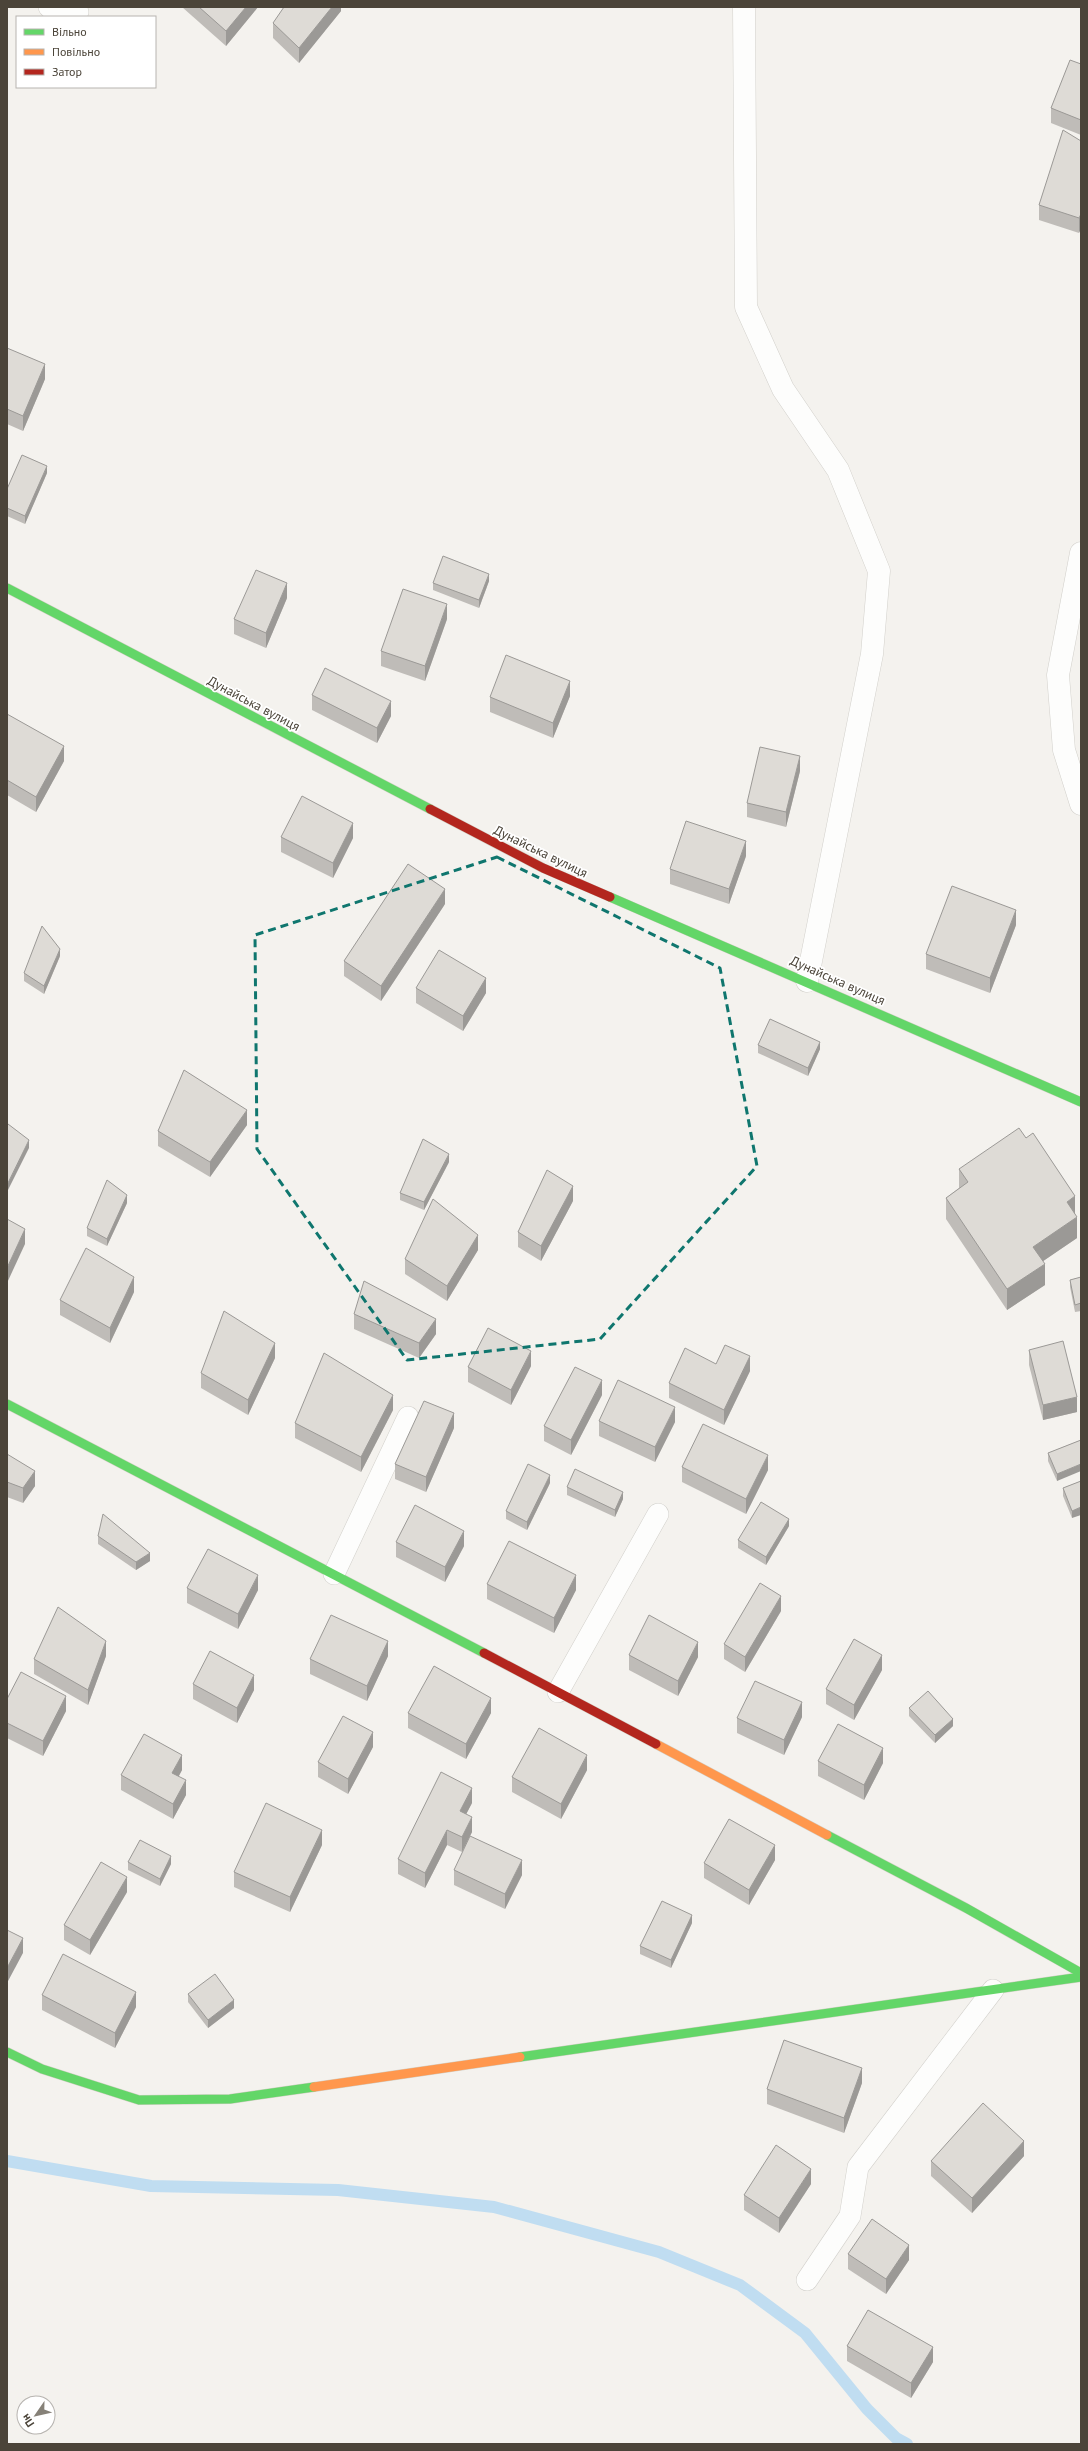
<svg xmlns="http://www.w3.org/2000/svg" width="1088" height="2451" viewBox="0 0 1088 2451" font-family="'PT Sans',sans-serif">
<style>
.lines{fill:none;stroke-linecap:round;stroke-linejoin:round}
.stream{stroke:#c0ddf1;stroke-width:12}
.lane-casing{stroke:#d2d0cb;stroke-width:22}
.street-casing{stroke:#d2d0cb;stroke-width:23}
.fast-casing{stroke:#d3cfc5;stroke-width:10}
.slow-casing{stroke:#d3cfc5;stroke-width:10}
.jam-casing{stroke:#d3cfc5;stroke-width:10}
.lane{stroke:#fdfdfc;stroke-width:21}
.street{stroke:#fdfdfc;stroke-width:22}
.fast{stroke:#63d668;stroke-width:9}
.slow{stroke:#ff974d;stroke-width:9}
.jam{stroke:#b3261e;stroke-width:9}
.wall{fill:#bfbcb8}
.shaded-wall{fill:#9b9996}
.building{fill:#dedbd6;stroke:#9b9996}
.marked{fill:none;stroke:#0f766e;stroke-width:3;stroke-dasharray:8 5;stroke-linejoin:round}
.labels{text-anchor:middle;stroke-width:3.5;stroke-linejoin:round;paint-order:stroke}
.street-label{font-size:13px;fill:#4b4439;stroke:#fff}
</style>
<rect width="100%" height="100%" fill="#f4f2ee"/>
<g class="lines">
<polyline class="stream" points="7,2161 151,2186 338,2190 494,2207 659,2252 740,2285 805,2333 867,2409 896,2438 907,2444"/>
<g class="lane-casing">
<g id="lane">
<polyline points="49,7 78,12"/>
<polyline points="334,1574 408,1417"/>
<polyline points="558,1692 658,1514"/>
<polyline points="807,2280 850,2216 858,2167 993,1990"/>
</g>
</g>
<g class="street-casing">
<g id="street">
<polyline points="744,7 746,307 783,389 838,470 879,571 872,654 807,981"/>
<polyline points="1081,553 1058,675 1064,750 1081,804"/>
</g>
</g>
<g class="fast-casing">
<g id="fast">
<polyline points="7,588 430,809"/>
<polyline points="610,897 1081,1102"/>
<polyline points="7,1404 484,1653"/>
<polyline points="827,1835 966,1908 1081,1973"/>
<polyline points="7,2052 42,2069 139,2100 230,2099 314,2087"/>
<polyline points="520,2057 1081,1977"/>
</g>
</g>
<g class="slow-casing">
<g id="slow">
<polyline points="656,1744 827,1835"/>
<polyline points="314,2087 520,2057"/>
</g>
</g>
<g class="jam-casing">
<g id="jam">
<polyline points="430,809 543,868 610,897"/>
<polyline points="484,1653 656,1744"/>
</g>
</g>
<use href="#lane" class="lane"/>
<use href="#street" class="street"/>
<use href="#fast" class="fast"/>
<use href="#slow" class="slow"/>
<use href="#jam" class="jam"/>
</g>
<g class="wall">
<polygon points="182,7 258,7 226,46"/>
<polygon points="341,7 341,11 299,63 273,38 273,23"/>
<polygon points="1081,64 1081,135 1051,123 1051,108"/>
<polygon points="1081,141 1079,233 1039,220 1039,205"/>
<polygon points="7,348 45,379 23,431 7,424"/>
<polygon points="47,473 25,524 7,516 7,489"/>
<polygon points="489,581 479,608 433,590 433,583"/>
<polygon points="287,598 266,648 234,634 234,619"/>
<polygon points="447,619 425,681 381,666 381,651"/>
<polygon points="312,695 391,716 377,743 312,710"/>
<polygon points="570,696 553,738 490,712 490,697"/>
<polygon points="7,714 64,761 36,812 7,795"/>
<polygon points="800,771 786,827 747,817 747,803"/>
<polygon points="281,837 353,838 333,878 281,852"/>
<polygon points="746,856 729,904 670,884 670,869"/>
<polygon points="445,904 381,1001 344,976 344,961"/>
<polygon points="1016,925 990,993 926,969 926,954"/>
<polygon points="60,956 44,994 24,981 24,973"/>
<polygon points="416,988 486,993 463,1031 416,1003"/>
<polygon points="758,1045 820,1049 808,1076 758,1053"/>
<polygon points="247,1125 210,1177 158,1146 158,1131"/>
<polygon points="449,1162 424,1210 400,1200 400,1193"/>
<polygon points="959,1169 1075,1214 1077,1238 1043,1261 1045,1285 1007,1310 946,1219 946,1198 959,1188"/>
<polygon points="573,1201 541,1261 518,1247 518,1232"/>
<polygon points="127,1203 107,1246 87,1236 87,1228"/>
<polygon points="478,1250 447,1301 405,1274 405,1259"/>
<polygon points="1081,1277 1081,1311 1075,1312 1070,1287 1070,1280"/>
<polygon points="134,1292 110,1343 60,1315 60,1300"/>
<polygon points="354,1314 436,1334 419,1358 354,1329"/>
<polygon points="1029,1350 1077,1412 1043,1420 1029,1365"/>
<polygon points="275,1358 248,1415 201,1388 201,1373"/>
<polygon points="716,1364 750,1371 724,1425 669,1398 669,1383"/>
<polygon points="531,1366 511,1405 468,1382 468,1367"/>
<polygon points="602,1395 571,1455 544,1441 544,1426"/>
<polygon points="393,1410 361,1472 295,1438 295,1423"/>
<polygon points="599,1421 675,1422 655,1462 599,1436"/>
<polygon points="454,1428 426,1492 395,1479 395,1464"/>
<polygon points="1081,1440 1057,1481 1048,1461 1048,1453"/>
<polygon points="7,1454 35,1486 23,1503 7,1497"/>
<polygon points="682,1467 768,1470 746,1514 682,1482"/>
<polygon points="1081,1481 1072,1518 1063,1496 1063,1488"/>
<polygon points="550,1483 527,1530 506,1519 506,1511"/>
<polygon points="567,1487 623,1499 615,1517 567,1495"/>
<polygon points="789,1526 766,1565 738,1548 738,1540"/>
<polygon points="98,1536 150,1561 136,1570 98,1544"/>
<polygon points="396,1542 464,1546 445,1582 396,1557"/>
<polygon points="487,1584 576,1590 554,1633 487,1599"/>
<polygon points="187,1588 258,1590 238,1629 187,1603"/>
<polygon points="781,1611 745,1672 724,1659 724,1644"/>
<polygon points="629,1655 698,1657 678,1696 629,1670"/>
<polygon points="106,1656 88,1705 34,1674 34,1659"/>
<polygon points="388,1656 367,1701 310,1674 310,1659"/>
<polygon points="882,1670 854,1720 826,1704 826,1689"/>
<polygon points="193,1684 254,1690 237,1723 193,1699"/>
<polygon points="7,1699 66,1711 43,1756 7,1738"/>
<polygon points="909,1708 953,1726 935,1743 909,1716"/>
<polygon points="408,1713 491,1713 466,1759 408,1728"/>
<polygon points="802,1717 784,1755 737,1733 737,1718"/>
<polygon points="373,1747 348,1794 318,1777 318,1762"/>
<polygon points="818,1761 883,1763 864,1800 818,1776"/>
<polygon points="182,1770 179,1776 186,1795 173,1819 121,1790 121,1775"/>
<polygon points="587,1770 561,1819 512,1792 512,1777"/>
<polygon points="472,1803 466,1814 472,1832 462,1852 447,1845 425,1888 398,1874 398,1859"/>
<polygon points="322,1845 290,1912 234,1887 234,1872"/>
<polygon points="775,1860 749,1905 704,1878 704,1863"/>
<polygon points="128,1862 171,1864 160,1886 128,1870"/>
<polygon points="454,1870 522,1875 505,1909 454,1885"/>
<polygon points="127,1892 90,1955 64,1940 64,1925"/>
<polygon points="692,1923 671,1968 640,1954 640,1946"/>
<polygon points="188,1994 234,2008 208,2028 188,2002"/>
<polygon points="42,1995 136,2007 115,2048 42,2010"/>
<polygon points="862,2083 844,2133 767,2104 767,2089"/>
<polygon points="1024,2156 972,2213 931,2176 931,2161"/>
<polygon points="811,2184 779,2233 744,2210 744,2195"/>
<polygon points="848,2254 909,2260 886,2294 848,2269"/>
<polygon points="847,2346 933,2362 911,2398 847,2361"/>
</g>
<g class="shaded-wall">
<polygon points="246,7 258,7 226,46 226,31"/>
<polygon points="332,7 341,7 341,11 299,63 299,48"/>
<polygon points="1081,214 1081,229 1079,233 1079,218"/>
<polygon points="45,364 45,379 23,431 23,416"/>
<polygon points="47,466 47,473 25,524 25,516"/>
<polygon points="489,574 489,581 479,608 479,600"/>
<polygon points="287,583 287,598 266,648 266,633"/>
<polygon points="447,604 447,619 425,681 425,666"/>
<polygon points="570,681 570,696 553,738 553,723"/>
<polygon points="391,701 391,716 377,743 377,728"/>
<polygon points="64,746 64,761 36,812 36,797"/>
<polygon points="800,756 800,771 786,827 786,812"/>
<polygon points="353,823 353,838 333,878 333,863"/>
<polygon points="746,841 746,856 729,904 729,889"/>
<polygon points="445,889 445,904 381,1001 381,986"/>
<polygon points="1016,910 1016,925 990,993 990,978"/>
<polygon points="60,949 60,956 44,994 44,986"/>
<polygon points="486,978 486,993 463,1031 463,1016"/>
<polygon points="820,1042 820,1049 808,1076 808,1068"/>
<polygon points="247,1110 247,1125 210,1177 210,1162"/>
<polygon points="29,1140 29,1148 7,1192 7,1185"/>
<polygon points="449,1154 449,1162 424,1210 424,1202"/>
<polygon points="573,1186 573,1201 541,1261 541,1246"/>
<polygon points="127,1195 127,1203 107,1246 107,1239"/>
<polygon points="1075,1196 1075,1218 1067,1202"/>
<polygon points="1077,1217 1077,1238 1033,1268 1033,1247"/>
<polygon points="25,1229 25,1244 7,1283 7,1268"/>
<polygon points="478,1235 478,1250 447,1301 447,1286"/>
<polygon points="1045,1264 1045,1285 1007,1310 1007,1289"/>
<polygon points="134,1277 134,1292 110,1343 110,1328"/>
<polygon points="436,1319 436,1334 419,1358 419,1343"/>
<polygon points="275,1343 275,1358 248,1415 248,1400"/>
<polygon points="531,1351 531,1366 511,1405 511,1390"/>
<polygon points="750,1356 750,1371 724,1425 724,1410"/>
<polygon points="602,1380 602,1395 571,1455 571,1440"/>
<polygon points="393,1395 393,1410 361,1472 361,1457"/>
<polygon points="1077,1397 1077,1412 1043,1420 1043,1405"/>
<polygon points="675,1407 675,1422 655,1462 655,1447"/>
<polygon points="454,1413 454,1428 426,1492 426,1477"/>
<polygon points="768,1455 768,1470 746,1514 746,1499"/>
<polygon points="1081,1464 1081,1471 1057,1481 1057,1474"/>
<polygon points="35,1471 35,1486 23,1503 23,1488"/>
<polygon points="550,1475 550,1483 527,1530 527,1522"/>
<polygon points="623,1492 623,1499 615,1517 615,1510"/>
<polygon points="1081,1507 1081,1515 1072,1518 1072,1511"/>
<polygon points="789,1519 789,1526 766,1565 766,1557"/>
<polygon points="464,1531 464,1546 445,1582 445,1567"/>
<polygon points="150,1553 150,1561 136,1570 136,1562"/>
<polygon points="258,1575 258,1590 238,1629 238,1614"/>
<polygon points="576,1575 576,1590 554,1633 554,1618"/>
<polygon points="781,1596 781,1611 745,1672 745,1657"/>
<polygon points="106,1641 106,1656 88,1705 88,1690"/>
<polygon points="388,1641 388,1656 367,1701 367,1686"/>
<polygon points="698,1642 698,1657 678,1696 678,1681"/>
<polygon points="882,1655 882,1670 854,1720 854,1705"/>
<polygon points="254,1675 254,1690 237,1723 237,1708"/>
<polygon points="66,1696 66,1711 43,1756 43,1741"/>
<polygon points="491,1698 491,1713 466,1759 466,1744"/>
<polygon points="802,1702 802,1717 784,1755 784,1740"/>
<polygon points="953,1719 953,1726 935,1743 935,1735"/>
<polygon points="373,1732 373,1747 348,1794 348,1779"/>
<polygon points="883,1748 883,1763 864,1800 864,1785"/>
<polygon points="182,1755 182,1770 172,1788 172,1773"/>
<polygon points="587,1755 587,1770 561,1819 561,1804"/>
<polygon points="186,1780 186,1795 173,1819 173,1804"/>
<polygon points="472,1788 472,1803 460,1826 460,1811"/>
<polygon points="472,1817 472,1832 462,1852 462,1837"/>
<polygon points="322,1830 322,1845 290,1912 290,1897"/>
<polygon points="447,1830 447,1845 425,1888 425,1873"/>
<polygon points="775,1845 775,1860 749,1905 749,1890"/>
<polygon points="171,1856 171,1864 160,1886 160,1879"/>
<polygon points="522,1860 522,1875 505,1909 505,1894"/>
<polygon points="127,1877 127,1892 90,1955 90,1940"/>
<polygon points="692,1915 692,1923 671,1968 671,1960"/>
<polygon points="23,1938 23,1953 7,1983 7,1968"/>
<polygon points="136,1992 136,2007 115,2048 115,2033"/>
<polygon points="234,2000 234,2008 208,2028 208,2020"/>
<polygon points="862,2068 862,2083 844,2133 844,2118"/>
<polygon points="1024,2141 1024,2156 972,2213 972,2198"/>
<polygon points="811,2169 811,2184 779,2233 779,2218"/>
<polygon points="909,2245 909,2260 886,2294 886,2279"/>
<polygon points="933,2347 933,2362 911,2398 911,2383"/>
</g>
<g class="building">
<polygon points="199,7 246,7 226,31"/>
<polygon points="284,7 332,7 299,48 273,23"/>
<polygon points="1070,60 1081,64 1081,120 1051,108"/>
<polygon points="1063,130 1081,141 1081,214 1079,218 1039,205"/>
<polygon points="7,348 45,364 23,416 7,409"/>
<polygon points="22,455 47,466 25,516 7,508 7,489"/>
<polygon points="443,556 489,574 479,600 433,583"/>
<polygon points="256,570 287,583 266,633 234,619"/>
<polygon points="403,589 447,604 425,666 381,651"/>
<polygon points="506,655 570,681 553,723 490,697"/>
<polygon points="325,668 391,701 377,728 312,695"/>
<polygon points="7,714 64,746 36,797 7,780"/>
<polygon points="760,747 800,756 786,812 747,803"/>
<polygon points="302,796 353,823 333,863 281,837"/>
<polygon points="686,821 746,841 729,889 670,869"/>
<polygon points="408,864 445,889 381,986 344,961"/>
<polygon points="952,886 1016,910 990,978 926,954"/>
<polygon points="42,926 60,949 44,986 24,973"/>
<polygon points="439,950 486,978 463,1016 416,988"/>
<polygon points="770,1019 820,1042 808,1068 758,1045"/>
<polygon points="184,1070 247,1110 210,1162 158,1131"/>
<polygon points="8,1124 29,1140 7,1185 7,1125"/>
<polygon points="1019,1128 1026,1138 1033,1133 1075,1196 1067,1202 1077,1217 1033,1247 1045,1264 1007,1289 946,1198 968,1182 959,1169"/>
<polygon points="423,1139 449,1154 424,1202 400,1193"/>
<polygon points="547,1170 573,1186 541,1246 518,1232"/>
<polygon points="107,1180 127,1195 107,1239 87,1228"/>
<polygon points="433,1199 478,1235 447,1286 405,1259"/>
<polygon points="7,1219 25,1229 7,1268"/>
<polygon points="86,1248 134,1277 110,1328 60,1300"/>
<polygon points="1081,1277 1081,1303 1075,1305 1070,1280"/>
<polygon points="364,1281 436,1319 419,1343 354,1314"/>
<polygon points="224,1311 275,1343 248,1400 201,1373"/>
<polygon points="488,1328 531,1351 511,1390 468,1367"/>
<polygon points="1063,1341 1077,1397 1043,1405 1029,1350"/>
<polygon points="725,1345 750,1356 724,1410 669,1383 685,1348 716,1364"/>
<polygon points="324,1353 393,1395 361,1457 295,1423"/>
<polygon points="575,1367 602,1380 571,1440 544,1426"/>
<polygon points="618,1380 675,1407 655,1447 599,1421"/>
<polygon points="424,1401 454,1413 426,1477 395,1464"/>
<polygon points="703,1424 768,1455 746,1499 682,1467"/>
<polygon points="1081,1440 1081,1464 1057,1474 1048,1453"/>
<polygon points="7,1454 35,1471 23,1488 7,1482"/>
<polygon points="528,1464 550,1475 527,1522 506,1511"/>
<polygon points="575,1469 623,1492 615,1510 567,1487"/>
<polygon points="1081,1481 1081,1507 1072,1511 1063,1488"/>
<polygon points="761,1502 789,1519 766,1557 738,1540"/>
<polygon points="415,1505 464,1531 445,1567 396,1542"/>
<polygon points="103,1514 150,1553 136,1562 98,1536"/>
<polygon points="509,1541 576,1575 554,1618 487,1584"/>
<polygon points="208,1549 258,1575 238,1614 187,1588"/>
<polygon points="760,1583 781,1596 745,1657 724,1644"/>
<polygon points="58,1607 106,1641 88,1690 34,1659"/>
<polygon points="331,1615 388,1641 367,1686 310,1659"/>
<polygon points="649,1615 698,1642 678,1681 629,1655"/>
<polygon points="854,1639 882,1655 854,1705 826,1689"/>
<polygon points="210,1651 254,1675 237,1708 193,1684"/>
<polygon points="434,1666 491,1698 466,1744 408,1713"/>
<polygon points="21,1672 66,1696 43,1741 7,1723 7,1699"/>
<polygon points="755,1681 802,1702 784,1740 737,1718"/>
<polygon points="928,1691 953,1719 935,1735 909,1708"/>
<polygon points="343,1716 373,1732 348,1779 318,1762"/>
<polygon points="838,1724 883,1748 864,1785 818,1761"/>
<polygon points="539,1728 587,1755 561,1804 512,1777"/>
<polygon points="144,1734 182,1755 172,1773 186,1780 173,1804 121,1775"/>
<polygon points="441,1772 472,1788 460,1811 472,1817 462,1837 447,1830 425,1873 398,1859"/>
<polygon points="266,1803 322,1830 290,1897 234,1872"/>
<polygon points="729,1819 775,1845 749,1890 704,1863"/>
<polygon points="470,1836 522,1860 505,1894 454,1870"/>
<polygon points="140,1840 171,1856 160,1879 128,1862"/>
<polygon points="101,1862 127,1877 90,1940 64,1925"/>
<polygon points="662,1901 692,1915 671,1960 640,1946"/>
<polygon points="7,1930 23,1938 7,1968"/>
<polygon points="63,1954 136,1992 115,2033 42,1995"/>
<polygon points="215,1974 234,2000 208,2020 188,1994"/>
<polygon points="784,2040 862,2068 844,2118 767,2089"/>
<polygon points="983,2103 1024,2141 972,2198 931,2161"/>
<polygon points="776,2145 811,2169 779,2218 744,2195"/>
<polygon points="872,2219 909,2245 886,2279 848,2254"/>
<polygon points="868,2310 933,2347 911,2383 847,2346"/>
</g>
<path class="marked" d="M497 857 720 968 757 1166 600 1339 407 1360 257 1149 255 935Z"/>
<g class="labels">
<g class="street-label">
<text transform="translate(254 703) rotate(28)" y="5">Дунайська вулиця</text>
<text transform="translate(541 851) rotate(26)" y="5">Дунайська вулиця</text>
<text transform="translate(838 980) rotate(24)" y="5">Дунайська вулиця</text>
</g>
</g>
<rect width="1088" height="2451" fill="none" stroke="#4b4439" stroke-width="16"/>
<rect x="16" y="16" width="140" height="72" fill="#ffffff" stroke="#b7b4b0"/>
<rect x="24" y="29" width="20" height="6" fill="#63d668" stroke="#b7b4b0"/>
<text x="52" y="36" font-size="12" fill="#4b4439">Вільно</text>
<rect x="24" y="49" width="20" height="6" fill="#ff974d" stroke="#b7b4b0"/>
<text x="52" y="56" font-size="12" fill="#4b4439">Повільно</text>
<rect x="24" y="69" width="20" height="6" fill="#b3261e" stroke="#b7b4b0"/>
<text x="52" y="76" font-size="12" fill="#4b4439">Затор</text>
<g transform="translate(36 2415) rotate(236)"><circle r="19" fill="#ffffff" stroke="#b7b4b0"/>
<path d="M0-3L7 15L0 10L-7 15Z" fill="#868178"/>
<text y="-6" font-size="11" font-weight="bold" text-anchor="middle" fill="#4b4439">Пн</text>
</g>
</svg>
